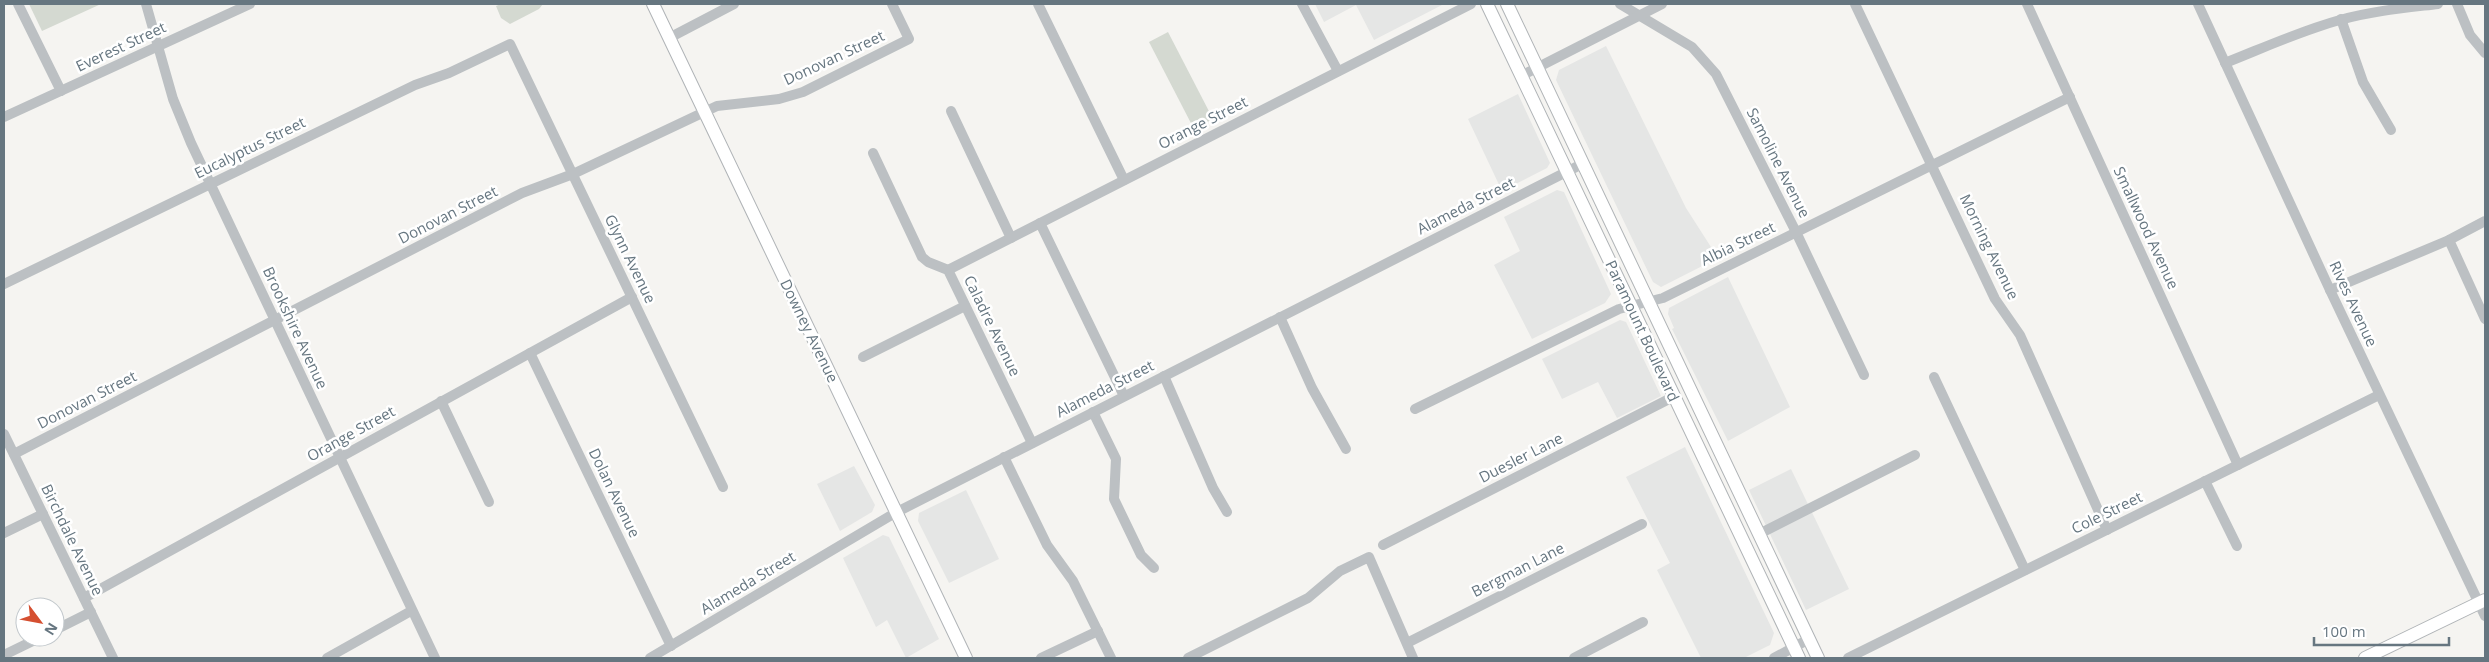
<svg xmlns="http://www.w3.org/2000/svg" width="2489" height="662" viewBox="0 0 2489 662" font-family="'Open Sans',sans-serif">
<style>
.built{fill:#e5e6e5}
.green{fill:#d4d9d1}
.lines{fill:none;stroke-linecap:round;stroke-linejoin:round}
.major-casing{stroke:#b0b4b7;stroke-width:14}
.minor{stroke:#bcc0c3;stroke-width:10}
.major{stroke:#fff;stroke-width:12}
.labels{text-anchor:middle;stroke-width:5;stroke-linejoin:round;paint-order:stroke}
.street-label{font-size:15px;fill:#667680;stroke:#fff}
</style>
<rect width="100%" height="100%" fill="#f5f4f1"/>
<g class="built">
<polygon points="1315,4 1444,4 1374,40 1356,5 1324,22"/>
<polygon points="1606,46 1686,208 1718,258 1661,287 1653,282 1556,80 1559,70"/>
<polygon points="1518,94 1550,163 1547,168 1502,191 1468,119"/>
<polygon points="1557,190 1564,192 1611,294 1605,303 1532,339 1494,265 1520,251 1504,217"/>
<polygon points="1728,277 1790,407 1728,441 1672,329 1674,328 1668,314 1669,308"/>
<polygon points="1620,320 1626,322 1661,396 1617,418 1598,382 1562,399 1542,359"/>
<polygon points="1685,447 1774,633 1770,645 1744,658 1701,658 1657,570 1670,563 1626,477"/>
<polygon points="854,466 875,505 872,512 840,531 817,484"/>
<polygon points="1791,469 1849,589 1806,610 1749,490"/>
<polygon points="966,490 999,559 949,583 918,521 919,513"/>
<polygon points="883,535 889,537 939,639 906,658 887,620 876,627 843,558"/>
</g>
<g class="green">
<polygon points="29,4 101,4 42,31"/>
<polygon points="501,4 543,4 539,9 510,24 501,18 496,6"/>
<polygon points="1168,32 1213,119 1194,129 1149,42"/>
</g>
<g class="lines">
<g class="major-casing">
<g id="major">
<polyline points="653,4 966,658"/>
<polyline points="1487,4 1799,658"/>
<polyline points="1507,4 1818,658"/>
<polyline points="2365,658 2485,600"/>
</g>
</g>
<g class="minor">
<polyline points="18,4 61,91"/>
<polyline points="146,4 173,99 191,143 435,658"/>
<polyline points="1038,4 1124,180"/>
<polyline points="1302,4 1338,71"/>
<polyline points="1620,4 1692,47 1716,74 1796,232 1864,375"/>
<polyline points="1855,4 1995,299 2020,335 2107,530"/>
<polyline points="2027,4 2238,465"/>
<polyline points="2198,4 2330,290 2485,616"/>
<polyline points="2457,4 2470,35 2485,53"/>
<polyline points="2341,19 2363,82 2391,130"/>
<polyline points="669,38 734,4"/>
<path d="M2225 63C2263 48 2300 31 2340 20 2372 11 2405 8 2438 4"/>
<polyline points="1521,76 1662,4"/>
<polyline points="951,111 1011,238"/>
<polyline points="4,117 250,4"/>
<polyline points="873,153 922,257 928,262 948,270 1032,443"/>
<polyline points="1040,223 1124,396"/>
<polyline points="2449,240 2485,319"/>
<polyline points="948,270 1471,4"/>
<polyline points="4,284 415,85 449,73 510,44 723,487"/>
<polyline points="2330,290 2449,240 2485,221"/>
<polyline points="1280,317 1312,388 1346,449"/>
<polyline points="530,353 671,646"/>
<polyline points="863,357 965,306"/>
<polyline points="1164,376 1213,488 1227,512"/>
<polyline points="1934,377 2025,570"/>
<polyline points="441,401 489,502"/>
<polyline points="1415,409 1619,309 1663,298 2070,97"/>
<polyline points="1093,412 1116,459 1114,499 1141,555 1154,568"/>
<polyline points="4,434 113,658"/>
<polyline points="14,454 522,193 573,174 717,106 779,99 803,92 909,39 892,4"/>
<polyline points="1004,457 1047,545 1073,581 1111,658"/>
<polyline points="2205,481 2237,546"/>
<polyline points="4,533 43,514"/>
<polyline points="1759,534 1915,455"/>
<polyline points="1383,545 1673,397"/>
<polyline points="84,598 632,297"/>
<polyline points="55,630 91,612"/>
<polyline points="1407,643 1642,524"/>
<polyline points="4,655 41,637"/>
<polyline points="327,658 411,611"/>
<polyline points="650,658 895,513 1582,164"/>
<polyline points="1041,658 1098,631"/>
<polyline points="1188,658 1308,598 1340,571 1369,557 1413,658"/>
<polyline points="1574,658 1643,622"/>
<polyline points="1774,658 1809,639"/>
<polyline points="1848,658 2379,395"/>
</g>
<use href="#major" class="major"/>
</g>
<g class="labels">
<g class="street-label">
<text transform="translate(121 47) rotate(-25)" y="5">Everest Street</text>
<text transform="translate(834 58) rotate(-25)" y="5">Donovan Street</text>
<text transform="translate(1203 123) rotate(-27)" y="5">Orange Street</text>
<text transform="translate(250 148) rotate(-26)" y="5">Eucalyptus Street</text>
<text transform="translate(1778 163) rotate(63)" y="5">Samoline Avenue</text>
<text transform="translate(1466 206) rotate(-27)" y="5">Alameda Street</text>
<text transform="translate(448 215) rotate(-27)" y="5">Donovan Street</text>
<text transform="translate(2146 228) rotate(65)" y="5">Smallwood Avenue</text>
<text transform="translate(1738 244) rotate(-26)" y="5">Albia Street</text>
<text transform="translate(1989 247) rotate(64)" y="5">Morning Avenue</text>
<text transform="translate(630 259) rotate(64)" y="5">Glynn Avenue</text>
<text transform="translate(2353 304) rotate(65)" y="5">Rives Avenue</text>
<text transform="translate(992 326) rotate(64)" y="5">Caladre Avenue</text>
<text transform="translate(295 328) rotate(65)" y="5">Brookshire Avenue</text>
<text transform="translate(809 331) rotate(64)" y="5">Downey Avenue</text>
<text transform="translate(1642 331) rotate(65)" y="5">Paramount Boulevard</text>
<text transform="translate(1105 389) rotate(-27)" y="5">Alameda Street</text>
<text transform="translate(87 400) rotate(-27)" y="5">Donovan Street</text>
<text transform="translate(351 434) rotate(-29)" y="5">Orange Street</text>
<text transform="translate(1521 458) rotate(-27)" y="5">Duesler Lane</text>
<text transform="translate(614 493) rotate(64)" y="5">Dolan Avenue</text>
<text transform="translate(2107 513) rotate(-26)" y="5">Cole Street</text>
<text transform="translate(72 540) rotate(64)" y="5">Birchdale Avenue</text>
<text transform="translate(1518 570) rotate(-27)" y="5">Bergman Lane</text>
<text transform="translate(748 583) rotate(-31)" y="5">Alameda Street</text>
</g>
</g>
<rect width="2489" height="662" fill="none" stroke="#667680" stroke-width="10"/>
<g transform="translate(40 622) rotate(122)"><circle r="24" fill="#ffffff" stroke="#c2c8cc"/>
<path d="M0-4L9 19L0 12L-9 19Z" fill="#d54f30"/>
<text y="-8" font-size="14" font-weight="bold" text-anchor="middle" fill="#667680">N</text>
</g>
<path d="M2314 637v8h135v-8" fill="none" stroke="#667680" stroke-width="2.5"/>
<text x="2322" y="637" font-size="15" fill="#667680" stroke="#ffffff" stroke-width="4" paint-order="stroke">100 m</text>
</svg>
